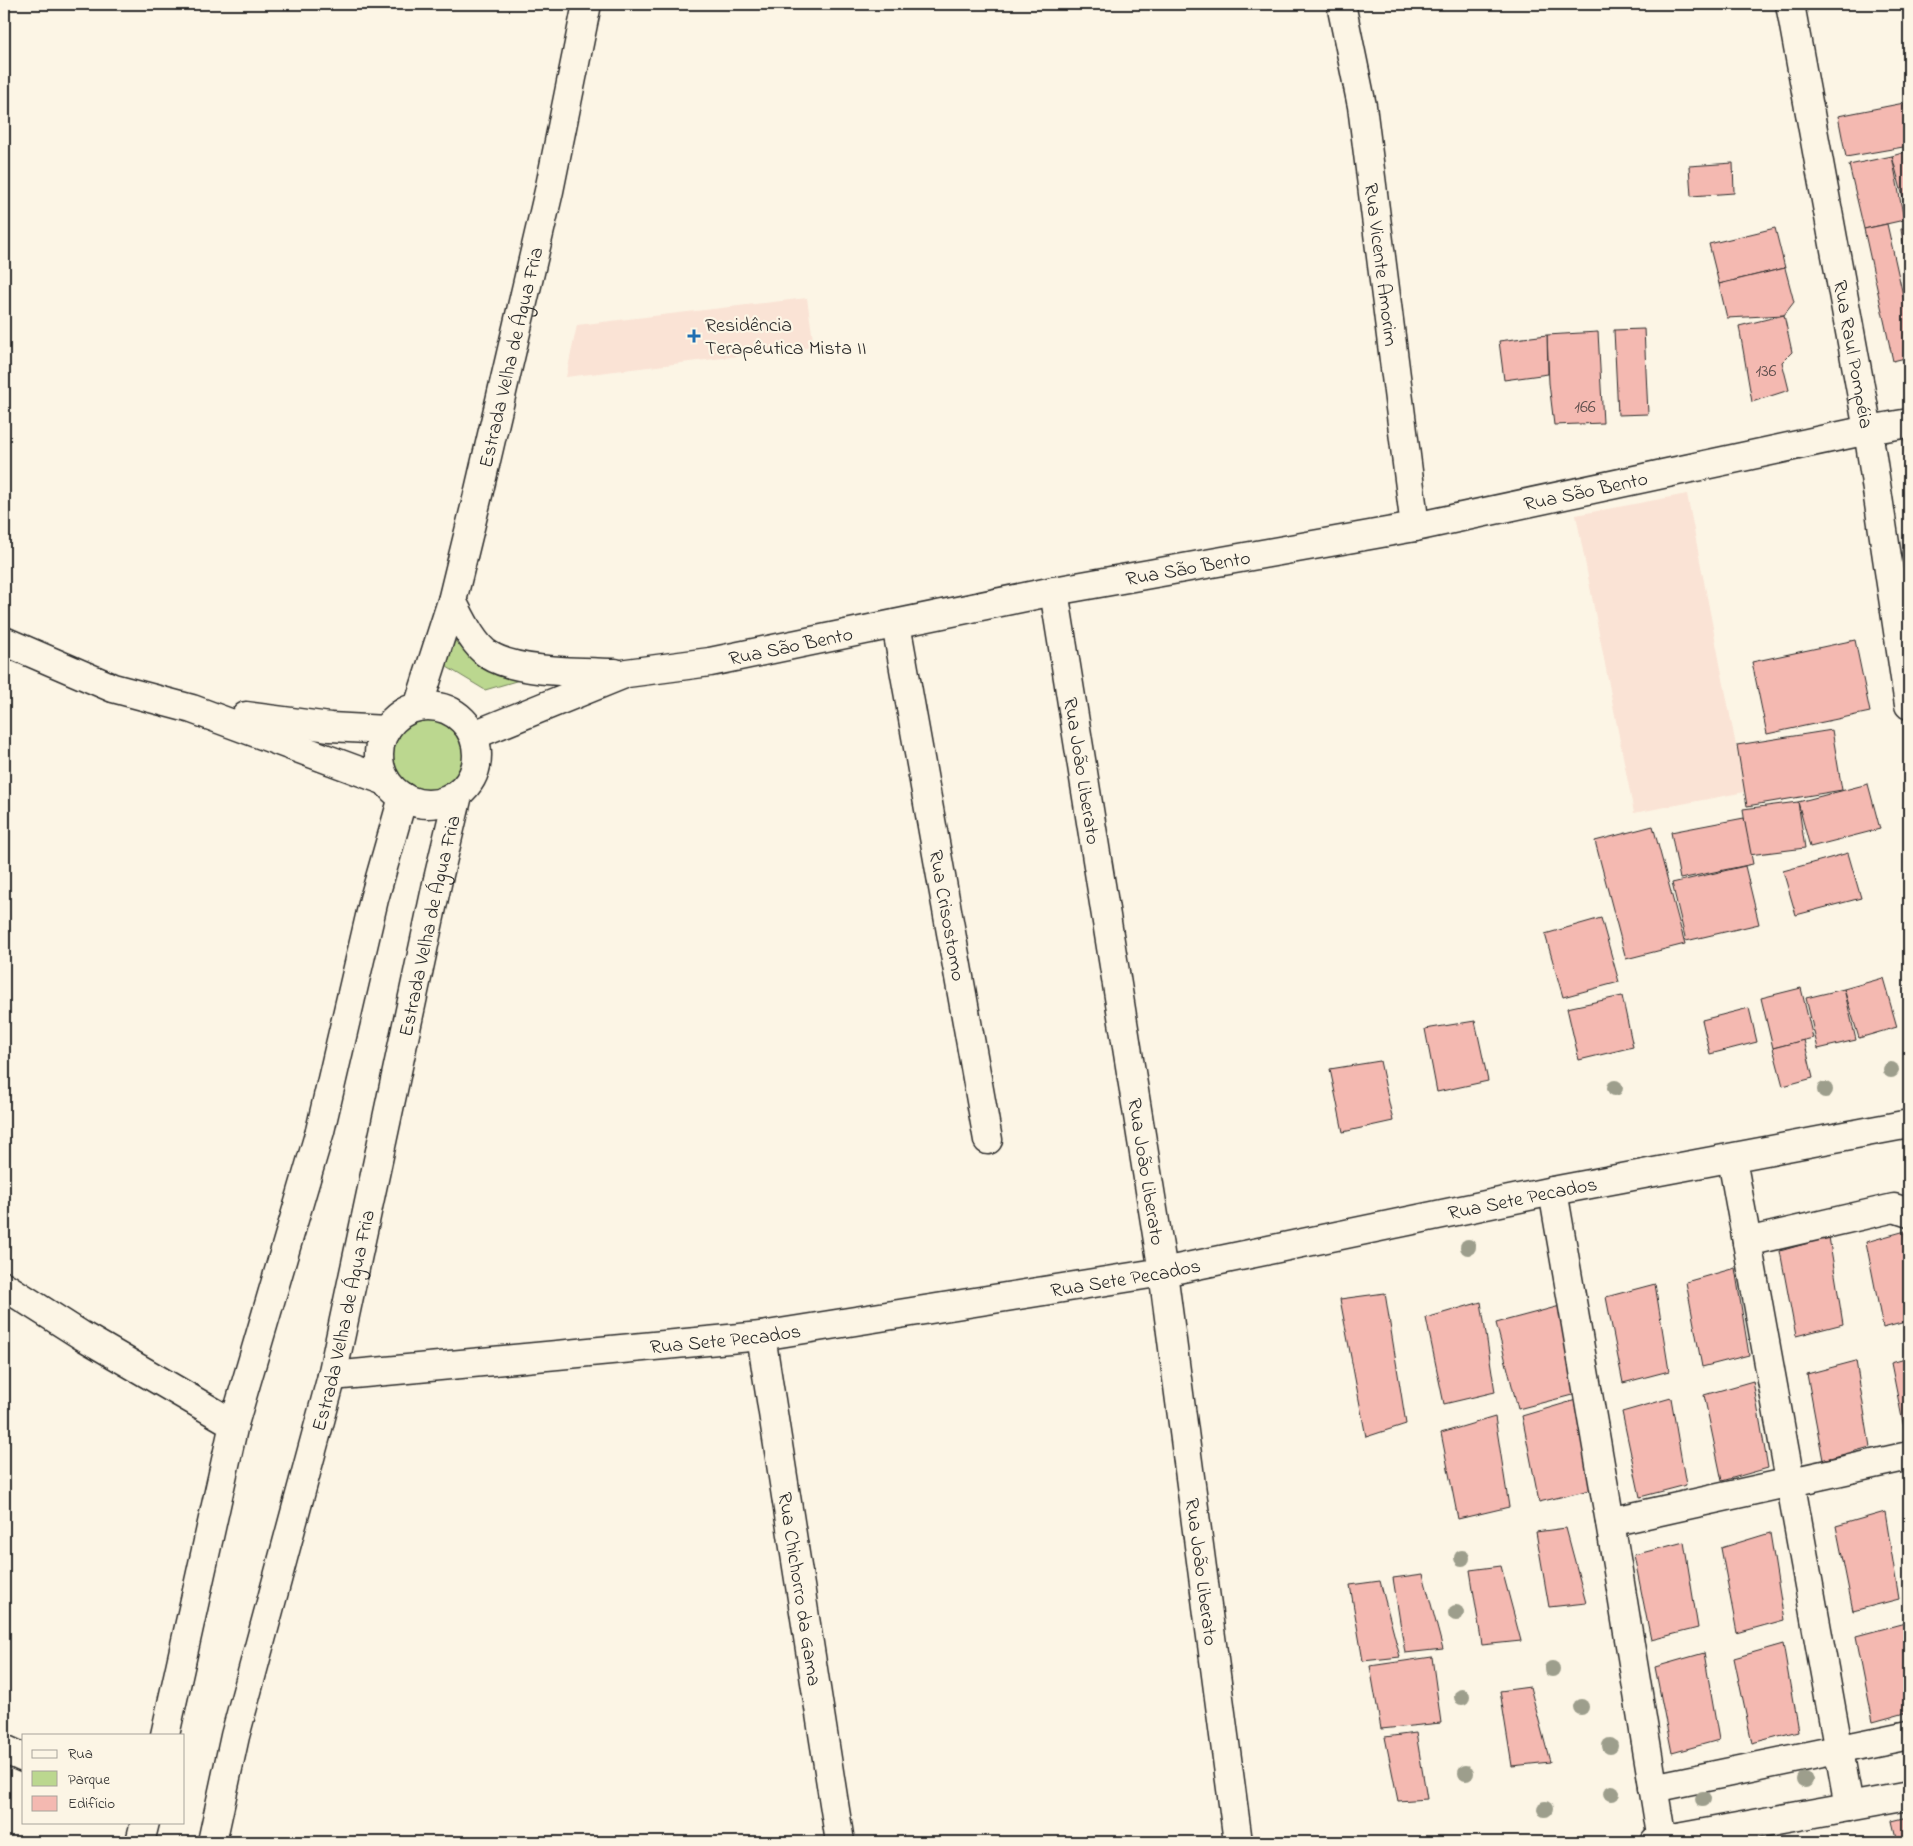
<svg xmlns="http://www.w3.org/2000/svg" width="1913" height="1846" viewBox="0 0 1913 1846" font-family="'Indie Flower',sans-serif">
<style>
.built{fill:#fae3d5}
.green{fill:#bbd78f;stroke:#73815d}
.building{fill:#f4b9b1;stroke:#2b2b2b}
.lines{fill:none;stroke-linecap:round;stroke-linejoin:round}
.minor-casing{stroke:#2b2b2b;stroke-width:31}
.major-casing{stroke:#2b2b2b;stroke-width:31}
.minor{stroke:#fcf5e5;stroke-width:28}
.major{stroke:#fcf5e5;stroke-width:28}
.tree{fill:#9d9e8c}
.poi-dot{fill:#1f6fb2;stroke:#fcf5e5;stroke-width:2}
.labels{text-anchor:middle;stroke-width:4.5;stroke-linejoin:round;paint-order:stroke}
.number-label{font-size:18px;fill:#5d4e4c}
.street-label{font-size:20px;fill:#2b2b2b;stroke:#fcf5e5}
.poi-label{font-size:20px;fill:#2b2b2b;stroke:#fcf5e5;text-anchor:start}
</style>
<rect width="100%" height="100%" fill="#fcf5e5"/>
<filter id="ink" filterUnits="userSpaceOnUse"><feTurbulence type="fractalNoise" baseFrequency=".02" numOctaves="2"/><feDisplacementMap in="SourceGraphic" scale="10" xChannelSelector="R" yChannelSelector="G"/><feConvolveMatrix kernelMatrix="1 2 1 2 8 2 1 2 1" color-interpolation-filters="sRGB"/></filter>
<g filter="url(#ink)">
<g class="built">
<polygon points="807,298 814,347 566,377 577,325"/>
<polygon points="1687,494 1745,792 1634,813 1576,515"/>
</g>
<g class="green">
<polygon points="449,634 472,660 523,679 485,690 437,661"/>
<polygon points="418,713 466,730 472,763 434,793 385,776 388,740"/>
</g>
<g class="building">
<polygon points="1904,103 1909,128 1909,146 1846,157 1838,116"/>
<polygon points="1909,151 1909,211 1907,212 1892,156"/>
<polygon points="1892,156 1904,220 1864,229 1849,165"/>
<polygon points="1733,163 1734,193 1691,196 1689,166"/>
<polygon points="1887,224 1909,322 1909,357 1893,361 1864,229"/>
<polygon points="1909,227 1909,283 1901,229"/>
<polygon points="1775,228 1785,268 1719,284 1709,244"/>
<polygon points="1785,268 1794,302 1784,315 1727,318 1719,284"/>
<polygon points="1784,315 1792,352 1782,362 1789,390 1752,402 1739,326"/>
<polygon points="1644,329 1648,414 1618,415 1614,330"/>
<polygon points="1598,332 1603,423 1554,425 1549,383 1547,335"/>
<polygon points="1547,335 1548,374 1504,380 1499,341"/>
<polygon points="1855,640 1870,712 1767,734 1752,662"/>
<polygon points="1832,730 1842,790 1747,806 1737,745"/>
<polygon points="1868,784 1880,829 1810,847 1798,802"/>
<polygon points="1798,802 1805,848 1749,855 1743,809"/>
<polygon points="1744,818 1753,864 1680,879 1671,832"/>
<polygon points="1653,826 1685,944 1626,959 1595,841"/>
<polygon points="1848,853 1861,898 1796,915 1783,871"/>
<polygon points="1745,866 1759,924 1686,941 1672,883"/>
<polygon points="1601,918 1619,982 1563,997 1545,934"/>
<polygon points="1883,978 1897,1027 1859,1038 1844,989"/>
<polygon points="1801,988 1813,1038 1773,1048 1761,998"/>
<polygon points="1844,989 1856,1040 1818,1049 1806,998"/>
<polygon points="1622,996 1633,1047 1579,1060 1567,1008"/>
<polygon points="1749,1008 1757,1042 1710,1054 1702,1020"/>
<polygon points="1475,1021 1488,1081 1437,1092 1425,1029"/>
<polygon points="1804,1040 1813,1078 1783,1086 1773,1048"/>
<polygon points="1380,1061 1393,1121 1343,1132 1330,1069"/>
<polygon points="1909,1230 1909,1321 1883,1328 1866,1242"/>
<polygon points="1829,1237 1843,1324 1796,1336 1780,1251"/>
<polygon points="1735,1268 1749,1355 1702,1367 1686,1282"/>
<polygon points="1655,1284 1669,1371 1623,1383 1606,1297"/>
<polygon points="1385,1293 1406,1424 1366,1437 1340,1299"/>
<polygon points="1481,1302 1495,1392 1444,1404 1426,1318"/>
<polygon points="1560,1306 1580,1393 1518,1409 1496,1323"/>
<polygon points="1909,1358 1909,1448 1908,1448 1891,1363"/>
<polygon points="1856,1361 1870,1447 1823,1460 1807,1374"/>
<polygon points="1753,1381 1768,1468 1722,1481 1704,1395"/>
<polygon points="1671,1398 1686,1485 1640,1497 1622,1412"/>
<polygon points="1576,1400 1590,1490 1539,1502 1522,1416"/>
<polygon points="1495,1417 1509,1507 1458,1519 1441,1433"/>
<polygon points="1885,1512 1899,1599 1853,1611 1836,1526"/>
<polygon points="1566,1528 1586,1603 1549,1607 1536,1532"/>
<polygon points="1770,1533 1784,1620 1737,1633 1721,1548"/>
<polygon points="1684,1542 1698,1628 1651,1640 1634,1555"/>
<polygon points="1501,1566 1521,1641 1482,1645 1470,1570"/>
<polygon points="1423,1574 1443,1649 1405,1653 1393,1578"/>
<polygon points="1380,1581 1400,1657 1363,1661 1350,1585"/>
<polygon points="1905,1623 1909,1647 1909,1712 1873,1722 1856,1636"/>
<polygon points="1783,1644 1798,1731 1752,1743 1734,1658"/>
<polygon points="1704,1653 1719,1740 1672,1753 1655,1667"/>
<polygon points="1432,1657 1441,1723 1381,1729 1370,1666"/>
<polygon points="1530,1687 1550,1762 1512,1766 1500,1691"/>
<polygon points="1416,1733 1427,1799 1398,1801 1385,1737"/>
<polygon points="1909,1817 1909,1842 1898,1842 1893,1821"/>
</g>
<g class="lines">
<g class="minor-casing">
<g id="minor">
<path id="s1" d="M1341 4 1362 106 1415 527"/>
<path id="s2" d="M1790 4 1868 430 1909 705"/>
<path id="s3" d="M1054 591 1163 1272 1238 1842"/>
<path id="s4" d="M896 624 988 1140"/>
<polyline points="1732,1159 1849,1807"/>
<polyline points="1553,1191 1610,1522 1662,1841"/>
<polyline points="1747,1242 1894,1208 1909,1213"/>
<polyline points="4,1286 81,1335 234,1424"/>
<path id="s5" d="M761 1336 840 1842"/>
<path id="s6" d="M332 1376 761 1336 1163 1272 1553 1191 1909 1124"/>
<polyline points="1610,1522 1909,1456"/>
<polyline points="4,1749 24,1758"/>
<polyline points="1653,1788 1909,1735"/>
<polyline points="1655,1842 1909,1796"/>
</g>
</g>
<g class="major-casing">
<g id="major">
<path d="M452 601C461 618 473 645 489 655 517 673 582 672 615 673"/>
<polyline points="4,641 113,688 192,709 386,781"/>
<circle cx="428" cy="755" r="49"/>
<path id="s7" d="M418 707 452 601 477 499 549 191 587 4"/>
<polyline points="246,716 330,727 386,730"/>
<path id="s8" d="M474 735 627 673 710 662 1054 591 1415 527 1868 430 1909 423"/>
<polyline points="165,1735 234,1424 320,1131 374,899 403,797"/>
<polyline points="140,1842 145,1822"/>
<path id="s9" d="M212 1842 235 1736 332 1376 438 879 458 795"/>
</g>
</g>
<use href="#minor" class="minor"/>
<use href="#major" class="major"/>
</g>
<g class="tree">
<circle cx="1891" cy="1070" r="8"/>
<circle cx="1615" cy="1088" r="8"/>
<circle cx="1825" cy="1090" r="8"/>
<circle cx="1468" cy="1247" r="8"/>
<circle cx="1462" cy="1558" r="8"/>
<circle cx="1456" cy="1613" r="8"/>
<circle cx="1552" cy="1669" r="8"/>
<circle cx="1462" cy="1697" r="8"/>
<circle cx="1581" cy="1707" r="8"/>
<circle cx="1610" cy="1746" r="8"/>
<circle cx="1466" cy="1773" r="8"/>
<circle cx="1805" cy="1780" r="8"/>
<circle cx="1612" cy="1793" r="8"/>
<circle cx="1703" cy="1799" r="8"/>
<circle cx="1545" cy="1809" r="8"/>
</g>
</g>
<path class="poi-dot" d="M691.5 328.5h5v5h5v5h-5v5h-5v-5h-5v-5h5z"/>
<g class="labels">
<g class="number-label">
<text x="1766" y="376">136</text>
<text x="1585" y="412">166</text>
</g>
<g class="street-label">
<text dy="7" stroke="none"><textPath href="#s1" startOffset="264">Rua Vicente Amorim</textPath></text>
<text dy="7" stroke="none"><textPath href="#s2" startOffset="356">Rua Raul Pompéia</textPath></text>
<text dy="7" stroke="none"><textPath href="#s7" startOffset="362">Estrada Velha de Água Fria</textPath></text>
<text dy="7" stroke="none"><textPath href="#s8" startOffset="1141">Rua São Bento</textPath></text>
<text dy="7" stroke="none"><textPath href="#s8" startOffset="736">Rua São Bento</textPath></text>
<text dy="7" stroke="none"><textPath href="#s8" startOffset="331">Rua São Bento</textPath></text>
<text dy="7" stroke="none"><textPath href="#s3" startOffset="182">Rua João Liberato</textPath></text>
<text dy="7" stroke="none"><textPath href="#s4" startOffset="296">Rua Crisostomo</textPath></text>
<text dy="7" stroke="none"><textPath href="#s9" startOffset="942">Estrada Velha de Água Fria</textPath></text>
<text dy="7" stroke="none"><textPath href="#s3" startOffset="588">Rua João Liberato</textPath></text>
<text dy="7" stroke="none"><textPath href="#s6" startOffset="1205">Rua Sete Pecados</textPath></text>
<text dy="7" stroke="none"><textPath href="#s6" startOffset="800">Rua Sete Pecados</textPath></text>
<text dy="7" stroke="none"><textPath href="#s9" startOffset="538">Estrada Velha de Água Fria</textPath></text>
<text dy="7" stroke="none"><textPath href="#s6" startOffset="395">Rua Sete Pecados</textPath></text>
<text dy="7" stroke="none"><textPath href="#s3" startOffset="992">Rua João Liberato</textPath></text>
<text dy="7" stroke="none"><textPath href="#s5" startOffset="256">Rua Chichorro da Gama</textPath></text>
</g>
<g class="poi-label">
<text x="705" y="331">Residência<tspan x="705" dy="23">Terapêutica Mista II</tspan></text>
</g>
</g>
<rect width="1913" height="1846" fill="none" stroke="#fcf5e5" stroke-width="20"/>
<rect x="10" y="10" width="1893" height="1826" fill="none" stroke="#2b2b2b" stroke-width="2" filter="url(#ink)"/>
<rect x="22" y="1734" width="162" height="90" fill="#fcf5e5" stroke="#a8a49b"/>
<rect x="32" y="1750" width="25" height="8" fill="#fcf5e5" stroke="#a8a49b"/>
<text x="68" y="1758" font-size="15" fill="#2b2b2b">Rua</text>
<rect x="32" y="1771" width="25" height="15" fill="#bbd78f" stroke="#a8a49b"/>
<text x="68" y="1784" font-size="15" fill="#2b2b2b">Parque</text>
<rect x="32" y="1796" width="25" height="15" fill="#f4b9b1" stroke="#a8a49b"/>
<text x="68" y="1808" font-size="15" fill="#2b2b2b">Edifício</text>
</svg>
